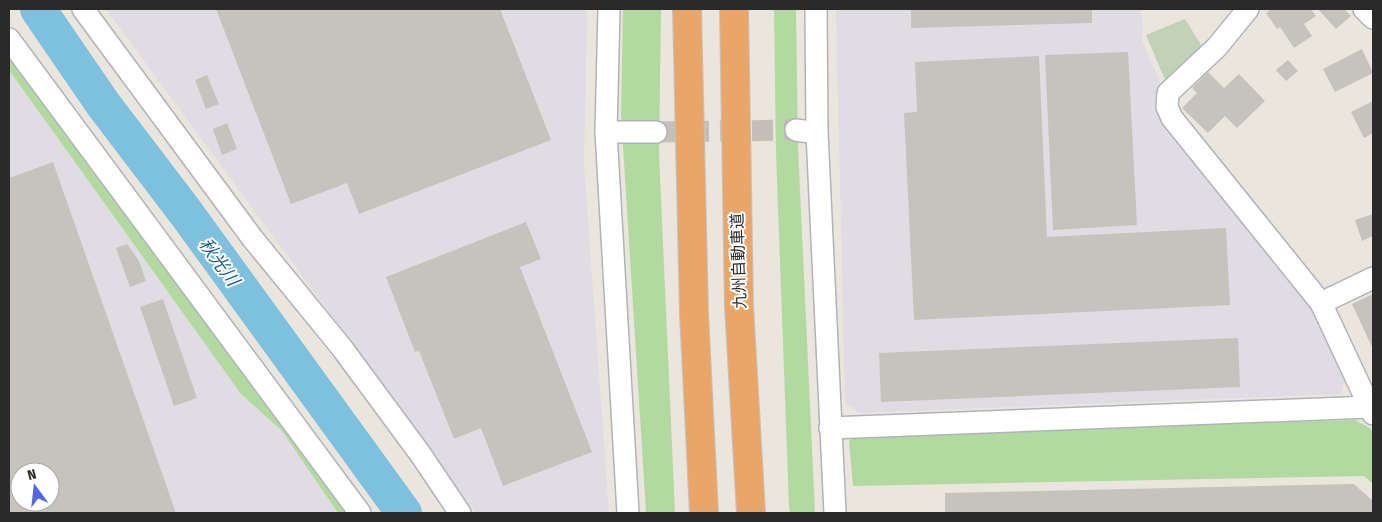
<svg xmlns="http://www.w3.org/2000/svg" width="1382" height="522" viewBox="0 0 1382 522" font-family="'Fira Sans Condensed','Noto Sans JP',sans-serif">
<style>
.industrial{fill:#dfdde3;fill-rule:evenodd}
.green{fill:#b2daa0}
.cemetery{fill:#c3d2b7}
.lines{fill:none;stroke-linecap:round;stroke-linejoin:round}
.river{stroke:#7dc1df;stroke-width:36}
.building{fill:#c6c3bc;fill-rule:evenodd}
.minor-tunnel{stroke:#c4c0b9;stroke-width:21;stroke-dasharray:21 11;stroke-linecap:butt}
.minor-casing{stroke:#b1b3bc;stroke-width:24}
.highway-casing{stroke:#c3c3c3;stroke-width:30}
.minor{stroke:#fff;stroke-width:21}
.highway{stroke:#eaa668;stroke-width:28}
.labels{text-anchor:middle;stroke-width:4;stroke-linejoin:round;paint-order:stroke}
.street-label{font-size:16px;fill:#2a2a2a;stroke:#fff}
.water-label{font-size:18px;font-style:italic;fill:#1e608a;stroke:#fff}
</style>
<rect width="100%" height="100%" fill="#eae5dd"/>
<g class="industrial">
<polygon points="106,9 587,9 584,164 609,513 476,513"/>
<polygon points="836,9 1141,9 1143,26 1142,41 1163,88 1313,309 1345,378 1341,394 859,413 845,402"/>
<path d="M9 70 241 394 282 431 338 513H9ZM20 472H50V502H20Z"/>
</g>
<g class="green">
<polygon points="623,9 661,9 659,153 675,513 646,512 621,114"/>
<polygon points="774,9 796,9 798,147 815,513 790,513 789,506 776,153"/>
<polygon points="9,46 354,513 338,513 282,431 241,394 9,70"/>
<polygon points="1355,420 1370,428 1373,433 1373,484 1364,476 853,486 849,441 857,435"/>
</g>
<polygon class="cemetery" points="1185,19 1203,48 1166,82 1146,35"/>
<g class="lines">
<polyline class="river" points="38,9 103,104 186,213 404,513"/>
</g>
<g class="building">
<polygon points="216,9 500,9 551,140 359,214 347,183 291,204"/>
<polygon points="911,9 1092,9 1092,23 911,28"/>
<polygon points="1272,9 1311,9 1316,16 1304,24 1312,36 1294,48 1280,27 1277,29 1266,13"/>
<polygon points="1318,9 1344,9 1351,16 1336,29"/>
<polygon points="1362,49 1373,73 1335,92 1323,69"/>
<polygon points="1128,52 1137,225 1053,230 1045,55"/>
<polygon points="1039,56 1047,237 1226,228 1230,305 914,320 904,113 917,112 915,62"/>
<polygon points="1288,60 1298,71 1286,81 1276,70"/>
<polygon points="1208,72 1224,88 1239,74 1265,101 1237,128 1225,116 1208,133 1182,108 1197,93 1192,88"/>
<polygon points="207,75 219,104 206,109 195,80"/>
<polygon points="1373,101 1373,133 1364,138 1351,112"/>
<polygon points="227,123 237,149 222,155 213,129"/>
<path d="M53 162 176 513H9V178ZM20 472H50V502H20Z"/>
<polygon points="1373,214 1373,236 1362,241 1355,220"/>
<polygon points="526,222 541,259 520,267 592,452 503,486 481,428 454,439 419,351 415,352 386,277"/>
<polygon points="127,244 139,261 146,281 130,287 116,248"/>
<polygon points="1373,294 1373,349 1352,304"/>
<polygon points="163,299 197,398 174,406 140,307"/>
<polygon points="1238,338 1240,387 881,402 879,353"/>
<polygon points="1354,484 1373,501 1373,513 945,513 945,493"/>
</g>
<g class="lines">
<polyline class="minor-tunnel" points="656,132 796,130"/>
<g class="minor-casing">
<g id="minor">
<polyline points="83,9 253,239 342,348 421,455 460,513"/>
<polyline points="609,9 606,132 628,513"/>
<polyline points="816,9 817,133 835,513"/>
<polyline points="1248,9 1217,47 1168,93 1167,107 1172,118 1321,303 1373,414"/>
<polyline points="1364,9 1373,18"/>
<polyline points="9,39 360,513"/>
<polyline points="796,130 817,133"/>
<polyline points="606,132 656,132"/>
<polyline points="1321,303 1373,278"/>
<polyline points="830,428 1370,407"/>
</g>
</g>
<g class="highway-casing">
<g id="highway">
<polyline points="687,9 694,313 704,513"/>
<polyline points="734,9 739,306 751,513"/>
</g>
</g>
<use href="#minor" class="minor"/>
<use href="#highway" class="highway"/>
</g>
<g class="labels">
<g class="street-label">
<text transform="translate(738 261) rotate(-92)" y="6">九州自動車道</text>
</g>
<g class="water-label">
<text transform="translate(219 262) rotate(54)" y="6">秋光川</text>
</g>
</g>
<rect width="1382" height="522" fill="none" stroke="#2a2a2a" stroke-width="20"/>
<g transform="translate(35 487) rotate(345)"><circle r="24" fill="#ffffff" stroke="#aaaaaa"/>
<path d="M0-4L9 19L0 12L-9 19Z" fill="#5166e3"/>
<text y="-8" font-size="14" font-weight="bold" text-anchor="middle" fill="#2a2a2a">N</text>
</g>
</svg>
